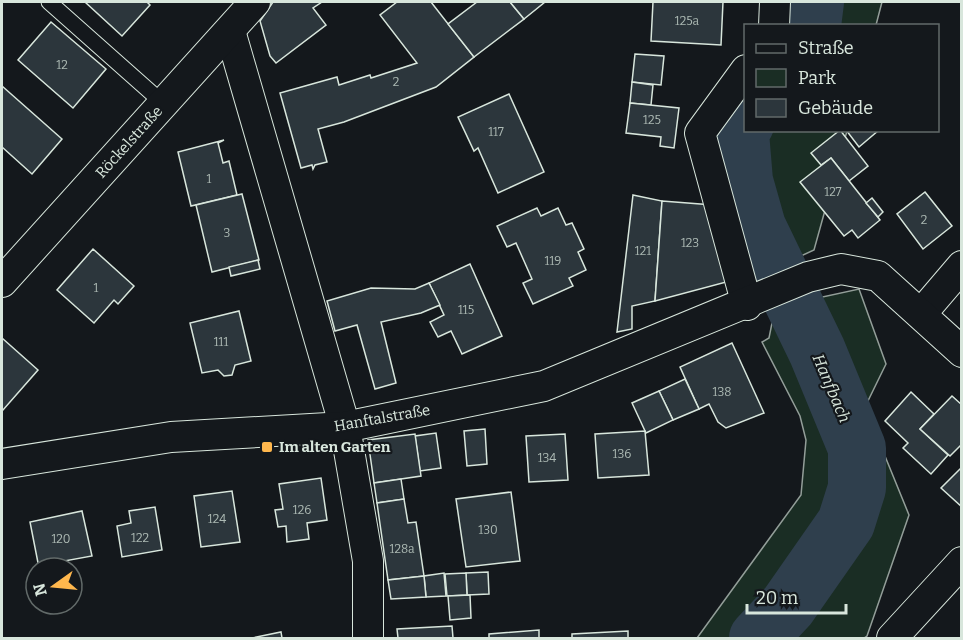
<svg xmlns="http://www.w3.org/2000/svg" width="963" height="640" viewBox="0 0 963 640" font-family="Bitter,serif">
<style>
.green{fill:#1a2d24;stroke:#939e99;stroke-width:1.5}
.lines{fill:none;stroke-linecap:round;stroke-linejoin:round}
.river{stroke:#2f3f4d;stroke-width:58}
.building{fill:#2c363c;stroke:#d8e6dc;stroke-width:1.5}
.service-casing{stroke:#d8e6dc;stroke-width:17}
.minor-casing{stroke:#d8e6dc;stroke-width:32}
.service{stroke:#14181c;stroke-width:15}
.minor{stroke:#14181c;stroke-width:30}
.poi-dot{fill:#ffb74d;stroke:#14181c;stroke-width:2}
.labels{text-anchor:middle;stroke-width:4.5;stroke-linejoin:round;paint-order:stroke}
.number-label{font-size:12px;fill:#adbab4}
.street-label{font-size:15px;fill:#d8e6dc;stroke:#14181c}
.poi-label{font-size:15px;font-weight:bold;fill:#d8e6dc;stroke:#14181c;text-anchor:start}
.water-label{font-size:16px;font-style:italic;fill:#d8e6dc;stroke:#14181c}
</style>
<rect width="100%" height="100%" fill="#14181c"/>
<g class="green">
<polygon points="780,2 882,2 876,25 775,26"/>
<polygon points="745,108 746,130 847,131 814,250 766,272 724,160"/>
<polygon points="859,289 886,364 865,407 909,515 867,636 864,638 697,638 801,495 806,440 800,416 762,342 769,338 774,313 804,301"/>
</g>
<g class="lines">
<g class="river">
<polyline points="812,26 815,2"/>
<polyline points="746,122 740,133 744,181 757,227 817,351 857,448 857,488 846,523 788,606 758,638"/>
</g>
</g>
<g class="building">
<polygon points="85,2 147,2 150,5 122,36"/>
<polygon points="273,2 322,2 313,8 326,25 276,63 270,56 260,21"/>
<polygon points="397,2 431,2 474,57 436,87 344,122 318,129 327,162 315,165 313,169 312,165 301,168 280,93 337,77 339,85 370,75 371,78 417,63 380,15"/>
<polygon points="477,2 510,2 524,19 474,57 448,24"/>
<polygon points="510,2 545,2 524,19"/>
<polygon points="653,2 723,2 721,45 651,41"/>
<polygon points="51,22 106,69 73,108 18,60"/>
<polygon points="635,54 664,56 661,85 632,82"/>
<polygon points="632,82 653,85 651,105 630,103"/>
<polygon points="2,86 62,139 32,174 2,147"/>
<polygon points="509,94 544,172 498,193 478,148 474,151 458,117"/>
<polygon points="630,103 679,108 674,148 660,146 661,137 626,133"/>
<polygon points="840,130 868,166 849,181 831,158 821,165 811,153"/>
<polygon points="846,130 879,130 859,147"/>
<polygon points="224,140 218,143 223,163 229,161 237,195 191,206 178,152"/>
<polygon points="831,158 880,220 858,238 852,230 844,236 800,182"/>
<polygon points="925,192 952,226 923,249 897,214"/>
<polygon points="242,194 259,260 212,272 196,205"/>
<polygon points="633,195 662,201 655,301 632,306 632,329 617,332"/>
<polygon points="872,198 883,212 878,217 866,203"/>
<polygon points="662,201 713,205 730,281 655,301"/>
<polygon points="537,208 541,216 558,208 566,225 572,223 584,249 578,252 586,270 569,278 573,286 533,304 523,283 532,279 516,243 507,247 497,226"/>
<polygon points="93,249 134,286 118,304 114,300 94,323 57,290"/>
<polygon points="258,260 260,269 231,276 229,267"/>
<polygon points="470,264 502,336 462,354 451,331 438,337 430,322 444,315 429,283"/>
<polygon points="429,283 440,305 421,313 381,322 396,383 375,389 357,325 335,331 327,301 371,288 415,289"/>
<polygon points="239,311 251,361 235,365 232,375 224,376 218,370 202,373 190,323"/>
<polygon points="2,338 38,370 3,410 2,408"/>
<polygon points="732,343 764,413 726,428 718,422 709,404 699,409 680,367"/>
<polygon points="685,379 699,409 673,420 659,391"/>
<polygon points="659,391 673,420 646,433 632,403"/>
<polygon points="911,392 934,414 920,429 948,455 931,474 903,448 908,443 885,421"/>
<polygon points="952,396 962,405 962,444 950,456 920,429"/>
<polygon points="485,429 487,464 467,466 464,431"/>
<polygon points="645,431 649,475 598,478 595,434"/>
<polygon points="436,433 441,468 420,471 415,436"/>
<polygon points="415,434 421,476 374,483 368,440"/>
<polygon points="565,434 568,480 529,482 526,436"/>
<polygon points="962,467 962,507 941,488"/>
<polygon points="321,478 327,520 307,523 309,539 287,542 286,526 278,527 275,510 283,509 279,484"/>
<polygon points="401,479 404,499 377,503 374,483"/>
<polygon points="232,491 240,542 201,547 194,496"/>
<polygon points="511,492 520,561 466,567 456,499"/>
<polygon points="404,499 408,523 416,522 424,576 388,580 377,503"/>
<polygon points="155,507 162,550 122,557 117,526 131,523 129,511"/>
<polygon points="82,511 92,556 64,561 65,568 39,568 30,522"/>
<polygon points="488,572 489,594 467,595 466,573"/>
<polygon points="444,573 446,596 426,597 424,576"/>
<polygon points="466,573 467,595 447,596 445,574"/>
<polygon points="424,576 426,597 391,599 388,580"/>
<polygon points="470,595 471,618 450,620 448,596"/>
<polygon points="452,626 453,638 398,638 397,629"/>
<polygon points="539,630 539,638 489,638 489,634"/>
<polygon points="628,631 628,638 572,638 572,634"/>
<polygon points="281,632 282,638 252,638"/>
</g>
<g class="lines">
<g class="service-casing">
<polyline id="service" points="49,2 164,104"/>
</g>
<g class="minor-casing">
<g id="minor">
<polyline points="774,26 775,2"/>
<polyline points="230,31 345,427 368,561 368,638"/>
<polyline points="746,70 700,133 747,305"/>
<polyline points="2,282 255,2"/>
<polyline points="921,314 962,266"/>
<polyline points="2,464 171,437 345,427 544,386 808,277 841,269 878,276 962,352"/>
<polyline points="892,638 962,562"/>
</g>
</g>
<use href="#service" class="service"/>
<use href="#minor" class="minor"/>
</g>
<rect class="poi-dot" x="261" y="441" width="12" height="12" rx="3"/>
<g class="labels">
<g class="number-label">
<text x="687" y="25">125a</text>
<text x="62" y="69">12</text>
<text x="396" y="86">2</text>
<text x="652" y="124">125</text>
<text x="496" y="136">117</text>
<text x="209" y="183">1</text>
<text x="833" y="196">127</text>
<text x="924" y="224">2</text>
<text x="227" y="237">3</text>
<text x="690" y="247">123</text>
<text x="643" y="255">121</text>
<text x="553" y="265">119</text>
<text x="96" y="292">1</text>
<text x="466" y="314">115</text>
<text x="221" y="346">111</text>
<text x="722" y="396">138</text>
<text x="622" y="458">136</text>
<text x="547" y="462">134</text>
<text x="302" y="514">126</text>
<text x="217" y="523">124</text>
<text x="488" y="534">130</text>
<text x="140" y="542">122</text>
<text x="61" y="543">120</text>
<text x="402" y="553">128a</text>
</g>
<g class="street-label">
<text transform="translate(129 142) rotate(-48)" y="5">Röckelstraße</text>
<text transform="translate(382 418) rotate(-10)" y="5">Hanftalstraße</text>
</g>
<g class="poi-label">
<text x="279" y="452">Im alten Garten</text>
</g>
<g class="water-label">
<text transform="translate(832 388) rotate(67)" y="6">Hanfbach</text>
</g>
</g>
<rect width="963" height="640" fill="none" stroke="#d8e6dc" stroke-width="6"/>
<rect x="744" y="24" width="195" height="108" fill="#14181c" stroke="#626a69" stroke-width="1.5"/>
<rect x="756" y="44" width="30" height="9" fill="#14181c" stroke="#626a69" stroke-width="1.5"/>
<text x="798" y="54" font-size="18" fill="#d8e6dc">Straße</text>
<rect x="756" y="69" width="30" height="18" fill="#1a2d24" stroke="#626a69" stroke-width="1.5"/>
<text x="798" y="84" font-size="18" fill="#d8e6dc">Park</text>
<rect x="756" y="99" width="30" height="18" fill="#2c363c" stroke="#626a69" stroke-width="1.5"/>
<text x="798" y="114" font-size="18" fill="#d8e6dc">Gebäude</text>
<g transform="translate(54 586) rotate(255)"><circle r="28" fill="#14181c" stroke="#626a69" stroke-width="1.5"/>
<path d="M0-4.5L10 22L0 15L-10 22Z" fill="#ffb74d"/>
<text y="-9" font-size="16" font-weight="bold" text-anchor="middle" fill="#d8e6dc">N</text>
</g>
<path d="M747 604v9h99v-9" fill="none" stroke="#d8e6dc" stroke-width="3"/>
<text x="756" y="604" font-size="18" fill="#d8e6dc" stroke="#14181c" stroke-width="4.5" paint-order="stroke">20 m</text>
</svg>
